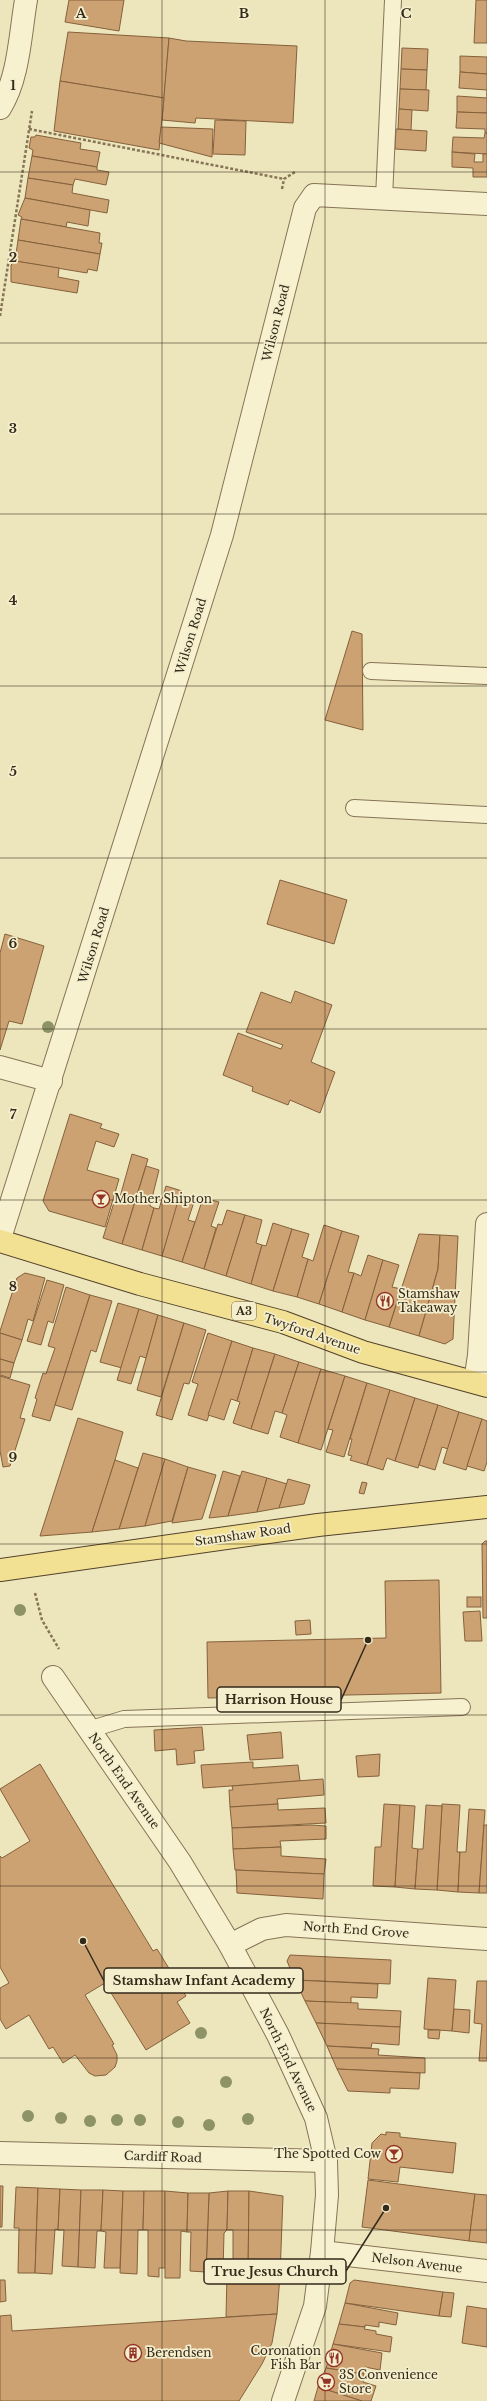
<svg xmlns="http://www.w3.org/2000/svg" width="487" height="2401" viewBox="0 0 487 2401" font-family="'Libre Baskerville',serif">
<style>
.building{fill:#cca272;stroke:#84613c}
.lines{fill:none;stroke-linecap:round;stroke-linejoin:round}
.service-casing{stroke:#857456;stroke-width:18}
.minor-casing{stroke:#857456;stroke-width:24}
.primary-casing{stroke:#52422b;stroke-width:24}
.path{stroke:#857456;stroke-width:2.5;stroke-dasharray:3 2;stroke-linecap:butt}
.service{stroke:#f8f1cf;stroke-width:16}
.minor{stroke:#f8f1cf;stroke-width:22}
.primary{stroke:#f2e093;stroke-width:22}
.tree{fill:#8d9367}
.grid{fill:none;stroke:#342a1b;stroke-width:1;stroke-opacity:0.55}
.labels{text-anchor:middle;stroke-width:3.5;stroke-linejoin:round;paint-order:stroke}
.shield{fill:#f5eecc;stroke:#6e6550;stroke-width:1}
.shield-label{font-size:11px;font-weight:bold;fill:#342a1b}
.street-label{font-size:12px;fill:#342a1b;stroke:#f5eecc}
.poi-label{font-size:12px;fill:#342a1b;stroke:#f5eecc;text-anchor:start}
.grid-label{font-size:13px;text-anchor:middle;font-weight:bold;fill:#342a1b;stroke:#f5eecc;stroke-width:3.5;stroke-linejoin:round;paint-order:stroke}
.leader{fill:none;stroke:#342a1b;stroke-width:1.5}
.callout-dot{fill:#342a1b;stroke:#f5eecc;stroke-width:1.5}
.callout{fill:#f5eecc;stroke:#342a1b;stroke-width:1.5}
.callout-label{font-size:13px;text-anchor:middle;font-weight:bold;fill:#342a1b}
</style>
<rect width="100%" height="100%" fill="#ede5bc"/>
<g class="building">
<polygon points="69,0 124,0 119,31 65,22"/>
<polygon points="476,0 487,0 487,43 474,43"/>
<polygon points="68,32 169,38 164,98 60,81"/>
<polygon points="169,38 186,41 297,46 293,123 196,118 195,123 162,120"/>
<polygon points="402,48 428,49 427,70 401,69"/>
<polygon points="460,56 487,57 487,74 460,72"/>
<polygon points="401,69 427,70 426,90 400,89"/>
<polygon points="460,72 487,74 487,93 487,90 459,88"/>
<polygon points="60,81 164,98 159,150 54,131"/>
<polygon points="400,89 429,90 428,111 399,109"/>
<polygon points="487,93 487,113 457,112 457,96 487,98"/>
<polygon points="399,109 412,110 411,130 398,129"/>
<polygon points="457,112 487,113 487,133 485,133 485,129 456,128"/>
<polygon points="215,120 246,121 245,155 213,154"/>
<polygon points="161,127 213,129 212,157 159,143"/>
<polygon points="396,129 427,131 426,151 395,149"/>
<polygon points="485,133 487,133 487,154 452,152 453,137 484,138"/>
<polygon points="36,135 81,143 80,149 100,152 97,167 32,156 33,150 29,148 31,137 35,137"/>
<polygon points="452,152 475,154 474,162 483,162 483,154 487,154 487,177 473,177 473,168 452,167"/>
<polygon points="32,156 97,167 97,170 109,172 106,185 75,179 73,185 28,178"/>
<polygon points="28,178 73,185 72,193 109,200 107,213 25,198"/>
<polygon points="25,198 90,210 88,226 67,222 66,227 21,219 22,217 18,215"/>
<polygon points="21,219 100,233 99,243 102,243 100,254 18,240"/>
<polygon points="18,240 100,254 97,271 88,269 87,273 15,261"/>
<polygon points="15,261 59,268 58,277 79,281 77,293 11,282 11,265"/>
<polygon points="352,631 362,634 363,730 325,720"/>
<polygon points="280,880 347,900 334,944 267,924"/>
<polygon points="5,934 44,946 22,1024 9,1021 0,1050 0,953"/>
<polygon points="295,991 332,1005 311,1062 335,1072 320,1113 290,1100 288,1105 252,1091 253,1087 223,1075 238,1033 281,1049 283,1045 246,1032 261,992 291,1003"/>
<polygon points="70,1114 102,1124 100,1128 119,1134 114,1147 96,1141 87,1170 119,1179 105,1227 49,1211 43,1201"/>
<polygon points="132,1154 148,1159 122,1244 103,1238 116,1196 120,1197"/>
<polygon points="146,1166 159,1170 150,1206 154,1208 142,1250 122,1244"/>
<polygon points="166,1186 182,1191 162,1256 142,1250 154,1208 159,1209"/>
<polygon points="180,1194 195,1199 188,1220 195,1222 182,1262 162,1256"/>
<polygon points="203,1198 219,1202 211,1226 216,1228 204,1269 182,1262"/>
<polygon points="227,1210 245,1215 226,1276 204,1269 218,1224 222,1225"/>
<polygon points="245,1215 262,1220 256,1243 262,1245 251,1284 226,1276"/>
<polygon points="273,1223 292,1229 273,1291 251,1284 262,1245 266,1246"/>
<polygon points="324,1225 342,1231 319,1304 297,1297 308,1259 313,1261"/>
<polygon points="292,1229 309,1234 302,1257 308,1259 297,1297 273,1291"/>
<polygon points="342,1231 359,1236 348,1272 354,1273 342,1312 319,1304"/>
<polygon points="419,1234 440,1235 438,1269 419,1336 389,1327"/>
<polygon points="440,1235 458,1236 453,1339 445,1344 419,1336 438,1269"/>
<polygon points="368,1255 383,1260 365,1320 342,1312 354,1273 361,1276"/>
<polygon points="383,1260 399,1265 392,1287 401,1289 389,1327 365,1320"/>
<polygon points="25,1273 45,1278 33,1321 28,1319 22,1340 0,1333 0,1331 17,1278"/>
<polygon points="47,1280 64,1285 53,1323 48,1321 41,1345 27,1341"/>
<polygon points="66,1287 90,1295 50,1421 32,1416 37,1399 35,1398 43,1373 46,1374 55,1348 48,1346"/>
<polygon points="90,1295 112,1301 96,1352 91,1350 72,1410 55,1405"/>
<polygon points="118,1303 139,1309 122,1368 100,1362"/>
<polygon points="139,1309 158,1315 146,1358 140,1356 131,1384 117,1380"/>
<polygon points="158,1315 184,1323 161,1397 137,1390"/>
<polygon points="184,1323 206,1330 189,1384 184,1383 172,1420 156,1415"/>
<polygon points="0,1333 22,1340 14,1363 0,1359"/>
<polygon points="208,1333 232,1341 207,1421 188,1415 198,1384 192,1382"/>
<polygon points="232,1341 253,1348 237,1401 231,1399 224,1420 208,1415"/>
<polygon points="253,1348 275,1354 251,1429 233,1423 240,1402 237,1401"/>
<polygon points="275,1354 299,1362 282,1413 275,1411 268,1434 251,1429"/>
<polygon points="0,1359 14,1363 10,1378 0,1375"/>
<polygon points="299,1362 321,1369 298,1443 280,1437 287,1415 282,1413"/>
<polygon points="321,1369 345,1376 321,1450 298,1443"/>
<polygon points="0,1376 30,1385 20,1418 25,1419 10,1466 3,1467 0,1451"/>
<polygon points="345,1376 367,1383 344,1457 326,1452 333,1430 328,1429"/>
<polygon points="367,1383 390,1390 367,1465 350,1460 352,1456 348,1455 352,1439 350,1439"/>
<polygon points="390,1390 415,1398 395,1461 387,1458 383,1470 367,1465"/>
<polygon points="415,1398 438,1405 418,1468 395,1461"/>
<polygon points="438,1405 459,1412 448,1449 442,1447 435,1470 419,1465"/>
<polygon points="459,1412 482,1419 466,1470 443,1463"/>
<polygon points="78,1418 123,1432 115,1460 92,1532 40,1536"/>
<polygon points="482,1419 487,1421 487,1462 484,1471 467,1466"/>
<polygon points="143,1453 165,1459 145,1526 119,1529"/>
<polygon points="165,1459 188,1467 172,1521 145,1526"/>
<polygon points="115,1460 138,1468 119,1529 92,1532"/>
<polygon points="188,1467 216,1475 202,1519 172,1523"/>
<polygon points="223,1471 240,1476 228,1516 209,1518"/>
<polygon points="242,1471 267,1478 257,1512 228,1516"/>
<polygon points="267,1478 287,1484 279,1508 257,1512"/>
<polygon points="288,1479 310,1485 304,1504 279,1508"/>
<polygon points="362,1482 367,1483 364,1494 359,1493"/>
<polygon points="485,1541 487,1541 487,1618 483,1618 482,1544"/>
<polygon points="439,1580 441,1693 208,1698 207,1642 386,1638 385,1581"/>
<rect x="467" y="1597" width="14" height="10"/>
<polygon points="480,1611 482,1641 465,1641 463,1612"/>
<polygon points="310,1620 311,1634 296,1635 295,1621"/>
<polygon points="202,1727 204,1750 194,1751 195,1763 177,1765 176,1749 155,1751 154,1730"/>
<polygon points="281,1732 283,1758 250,1760 247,1735"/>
<polygon points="380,1754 379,1776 358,1777 356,1756"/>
<polygon points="253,1762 253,1768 298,1765 300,1781 203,1788 201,1765"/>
<polygon points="40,1764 153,1951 157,1949 186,1996 177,2002 190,2023 146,2050 105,1983 85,1995 114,2044 112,2045 117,2055 117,2061 115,2067 106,2075 95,2076 89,2073 75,2055 63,2063 53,2047 49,2049 29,2015 6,2029 0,2019 0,1988 9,1983 0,1967 0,1856 2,1858 30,1841 0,1789"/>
<polygon points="323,1779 324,1795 277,1799 278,1804 230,1807 229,1790 233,1790 232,1786"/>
<polygon points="278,1804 278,1810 325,1808 326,1823 232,1828 230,1807"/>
<polygon points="384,1804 400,1805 395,1887 373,1886 375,1847 381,1847"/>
<polygon points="442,1804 460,1805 457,1852 460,1852 458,1892 437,1890"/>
<polygon points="400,1805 415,1806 412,1848 418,1849 415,1889 395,1887"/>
<polygon points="426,1805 442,1806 437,1890 415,1889 418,1849 423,1849"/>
<polygon points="469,1809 485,1810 479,1893 458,1892 460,1852 466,1852"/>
<polygon points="311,1825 326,1826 326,1839 280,1841 281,1847 233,1849 232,1828"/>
<polygon points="484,1825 487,1825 487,1893 479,1893"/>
<polygon points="281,1847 281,1856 326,1859 324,1874 235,1870 233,1849"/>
<polygon points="236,1870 324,1874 323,1899 237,1893"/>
<polygon points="290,1955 391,1960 390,1984 295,1980 287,1961"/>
<polygon points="428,1978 456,1980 452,2031 424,2029"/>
<polygon points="295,1980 378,1984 377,1998 351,1997 351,2003 305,2001"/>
<polygon points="477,1981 487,1981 487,2061 479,2061 482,2024 474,2023"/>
<polygon points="305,2001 358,2003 358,2009 401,2011 400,2027 316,2023"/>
<polygon points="454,2009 470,2010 469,2033 452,2031"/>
<polygon points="316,2023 400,2027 399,2045 372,2043 371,2048 327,2046"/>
<polygon points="428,2030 440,2030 439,2039 428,2038"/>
<polygon points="327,2046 379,2049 378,2055 425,2058 425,2073 337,2069"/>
<polygon points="337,2069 420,2073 419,2089 390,2088 390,2093 348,2091"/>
<polygon points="386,2132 400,2133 400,2137 456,2143 453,2173 400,2167 398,2182 368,2179 372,2143 381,2134 386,2135"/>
<polygon points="368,2180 475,2194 469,2241 362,2227"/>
<polygon points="0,2186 3,2186 2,2227 0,2227"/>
<polygon points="16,2187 38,2188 35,2273 18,2273 19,2228 14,2228"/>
<polygon points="38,2188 60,2189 58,2230 55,2229 52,2274 35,2273"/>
<polygon points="60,2189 81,2190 78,2267 62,2266 64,2230 58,2230"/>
<polygon points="81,2190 103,2190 101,2231 97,2231 95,2268 78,2267"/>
<polygon points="103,2190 123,2191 120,2268 104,2268 106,2232 101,2231"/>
<polygon points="123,2191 144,2191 143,2230 138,2230 137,2274 120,2273"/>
<polygon points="144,2191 165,2191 165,2268 159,2268 159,2277 148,2276 148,2230 143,2230"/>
<polygon points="165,2191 188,2193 187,2232 181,2231 180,2278 165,2278"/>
<polygon points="228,2191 227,2230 224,2233 223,2272 206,2272 209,2193"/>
<polygon points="228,2191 249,2191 248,2275 233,2274 233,2230 227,2230"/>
<polygon points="249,2191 283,2196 280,2276 248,2275"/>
<polygon points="188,2193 209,2193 206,2272 190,2271 191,2232 187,2232"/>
<polygon points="475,2194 487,2195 487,2243 469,2241"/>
<polygon points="227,2274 280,2276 277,2314 226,2317"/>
<polygon points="0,2280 5,2280 6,2301 0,2302"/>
<polygon points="354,2280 443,2292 439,2316 345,2303 350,2283"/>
<polygon points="443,2292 454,2293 451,2317 439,2316"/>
<polygon points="345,2303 398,2313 396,2325 379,2322 379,2327 365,2325 365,2327 339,2324"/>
<polygon points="467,2306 487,2309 487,2347 462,2343"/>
<polygon points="277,2314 272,2343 262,2364 239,2401 0,2401 0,2316 11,2315 12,2331"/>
<polygon points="339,2324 365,2327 364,2329 376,2331 376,2334 392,2337 390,2352 333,2344"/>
<polygon points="333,2344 382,2353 380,2370 365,2367 364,2374 326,2368"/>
<polygon points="326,2368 364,2374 363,2382 376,2386 371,2401 362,2401 318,2387"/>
<polygon points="318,2387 362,2401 314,2401"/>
</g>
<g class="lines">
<g class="service-casing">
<g id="service">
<polyline points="384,198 393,0"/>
<polyline points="371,671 487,676"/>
<polyline points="354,808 487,815"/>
<polyline points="88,1730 124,1719 462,1707"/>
</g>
</g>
<g class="minor-casing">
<g id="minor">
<path d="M0 108C19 78 20 35 26 0"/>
<polyline points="0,1067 51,1081"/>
<polyline points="0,1238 222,535 305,208 314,195 487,204"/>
<polyline points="475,1382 479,1355 487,1224"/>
<polyline points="53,1677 180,1862 230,1945 278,2035 316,2118 326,2161 327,2195 322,2252 315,2306 283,2401"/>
<polyline points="230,1945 262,1929 286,1925 487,1939"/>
<polyline points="0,2153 326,2161"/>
<polyline points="322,2252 487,2271"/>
</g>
</g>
<g class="primary-casing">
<g id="primary">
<polyline points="0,1241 140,1284 283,1322 363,1352 487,1386"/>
<polyline points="0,1570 318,1525 487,1507"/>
</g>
</g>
<g class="path">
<polyline points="29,129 284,179"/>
<polyline points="282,189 284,179 295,172"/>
<polyline points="0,316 32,111"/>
<polyline points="35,1593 42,1620 59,1649"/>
</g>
<use href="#service" class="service"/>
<use href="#minor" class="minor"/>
<use href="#primary" class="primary"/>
</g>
<g class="tree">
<circle cx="48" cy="1027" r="6"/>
<circle cx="20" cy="1610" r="6"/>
<circle cx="201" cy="2033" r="6"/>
<circle cx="226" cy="2082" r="6"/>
<circle cx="28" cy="2116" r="6"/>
<circle cx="61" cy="2118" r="6"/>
<circle cx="248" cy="2119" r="6"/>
<circle cx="117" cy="2120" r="6"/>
<circle cx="140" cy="2120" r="6"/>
<circle cx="90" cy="2121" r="6"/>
<circle cx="178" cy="2122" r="6"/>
<circle cx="209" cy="2125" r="6"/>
</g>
<path class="grid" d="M162 0V2401M325 0V2401M0 172H487M0 343H487M0 514H487M0 686H487M0 858H487M0 1029H487M0 1200H487M0 1372H487M0 1544H487M0 1715H487M0 1886H487M0 2058H487M0 2230H487"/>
<defs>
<g id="bar-ring" transform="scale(0.9)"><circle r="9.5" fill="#f5eecc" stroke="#933326" stroke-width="1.5"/><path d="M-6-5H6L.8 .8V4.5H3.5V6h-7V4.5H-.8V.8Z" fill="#933326"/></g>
<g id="restaurant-ring" transform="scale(0.9)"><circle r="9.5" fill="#f5eecc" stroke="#933326" stroke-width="1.5"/><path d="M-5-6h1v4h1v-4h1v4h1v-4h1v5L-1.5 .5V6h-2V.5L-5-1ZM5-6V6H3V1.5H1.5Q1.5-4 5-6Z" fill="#933326"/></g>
<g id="building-ring" transform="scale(0.9)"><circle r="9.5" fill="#f5eecc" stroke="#933326" stroke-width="1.5"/><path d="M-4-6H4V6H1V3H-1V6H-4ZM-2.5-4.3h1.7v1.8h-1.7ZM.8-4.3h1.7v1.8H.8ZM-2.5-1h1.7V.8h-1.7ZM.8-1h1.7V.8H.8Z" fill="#933326"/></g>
<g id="supermarket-ring" transform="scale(0.9)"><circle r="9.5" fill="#f5eecc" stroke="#933326" stroke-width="1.5"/><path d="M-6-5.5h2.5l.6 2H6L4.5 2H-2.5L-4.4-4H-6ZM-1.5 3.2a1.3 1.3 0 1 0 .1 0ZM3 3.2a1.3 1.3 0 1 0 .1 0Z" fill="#933326"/></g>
</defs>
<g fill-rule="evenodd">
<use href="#bar-ring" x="101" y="1199"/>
<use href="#restaurant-ring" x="385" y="1301"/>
<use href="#bar-ring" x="394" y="2154"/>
<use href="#building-ring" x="133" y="2353"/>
<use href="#restaurant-ring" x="334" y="2358"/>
<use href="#supermarket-ring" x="326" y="2382"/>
</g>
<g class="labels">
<rect class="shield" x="232" y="1302" width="24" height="18" rx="3"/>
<g class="shield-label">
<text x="244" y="1315">A3</text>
</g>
<g class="street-label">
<text transform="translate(276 323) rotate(-76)" y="4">Wilson Road</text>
<text transform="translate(191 636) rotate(-73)" y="4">Wilson Road</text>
<text transform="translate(94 945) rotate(-73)" y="4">Wilson Road</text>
<text transform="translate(312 1334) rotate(19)" y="4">Twyford Avenue</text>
<text transform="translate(243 1535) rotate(-8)" y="4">Stamshaw Road</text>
<text transform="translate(124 1781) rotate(55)" y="4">North End Avenue</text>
<text transform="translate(356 1930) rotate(4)" y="4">North End Grove</text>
<text transform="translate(288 2060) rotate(64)" y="4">North End Avenue</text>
<text transform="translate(163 2157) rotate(2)" y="4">Cardiff Road</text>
<text transform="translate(417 2263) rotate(7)" y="4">Nelson Avenue</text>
</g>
<g class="poi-label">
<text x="114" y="1203">Mother Shipton</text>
<text x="398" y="1298">Stamshaw<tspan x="398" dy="14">Takeaway</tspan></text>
<text x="381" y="2158" text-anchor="end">The Spotted Cow</text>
<text x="321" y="2355" text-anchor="end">Coronation<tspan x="321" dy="14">Fish Bar</tspan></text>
<text x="146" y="2357">Berendsen</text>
<text x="339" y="2379">3S Convenience<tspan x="339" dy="14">Store</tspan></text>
</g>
</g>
<g class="grid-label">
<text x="81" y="18">A</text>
<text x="244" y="18">B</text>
<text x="406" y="18">C</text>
<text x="13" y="90">1</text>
<text x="13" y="262">2</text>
<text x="13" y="433">3</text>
<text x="13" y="605">4</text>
<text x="13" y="776">5</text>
<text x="13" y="948">6</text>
<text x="13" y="1119">7</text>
<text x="13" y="1291">8</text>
<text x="13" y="1462">9</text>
</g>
<path class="leader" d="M368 1640L341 1700M83 1941L104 1981M386 2208L346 2271"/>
<g class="callout-dot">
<circle cx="368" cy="1640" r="4"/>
<circle cx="83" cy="1941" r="4"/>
<circle cx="386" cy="2208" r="4"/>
</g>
<g class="callout">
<rect x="217" y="1687" width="124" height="25" rx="4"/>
<rect x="104" y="1968" width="199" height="25" rx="4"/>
<rect x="204" y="2259" width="142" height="25" rx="4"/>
</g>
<g class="callout-label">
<text x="279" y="1704">Harrison House</text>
<text x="204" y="1985">Stamshaw Infant Academy</text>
<text x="275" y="2276">True Jesus Church</text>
</g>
</svg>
